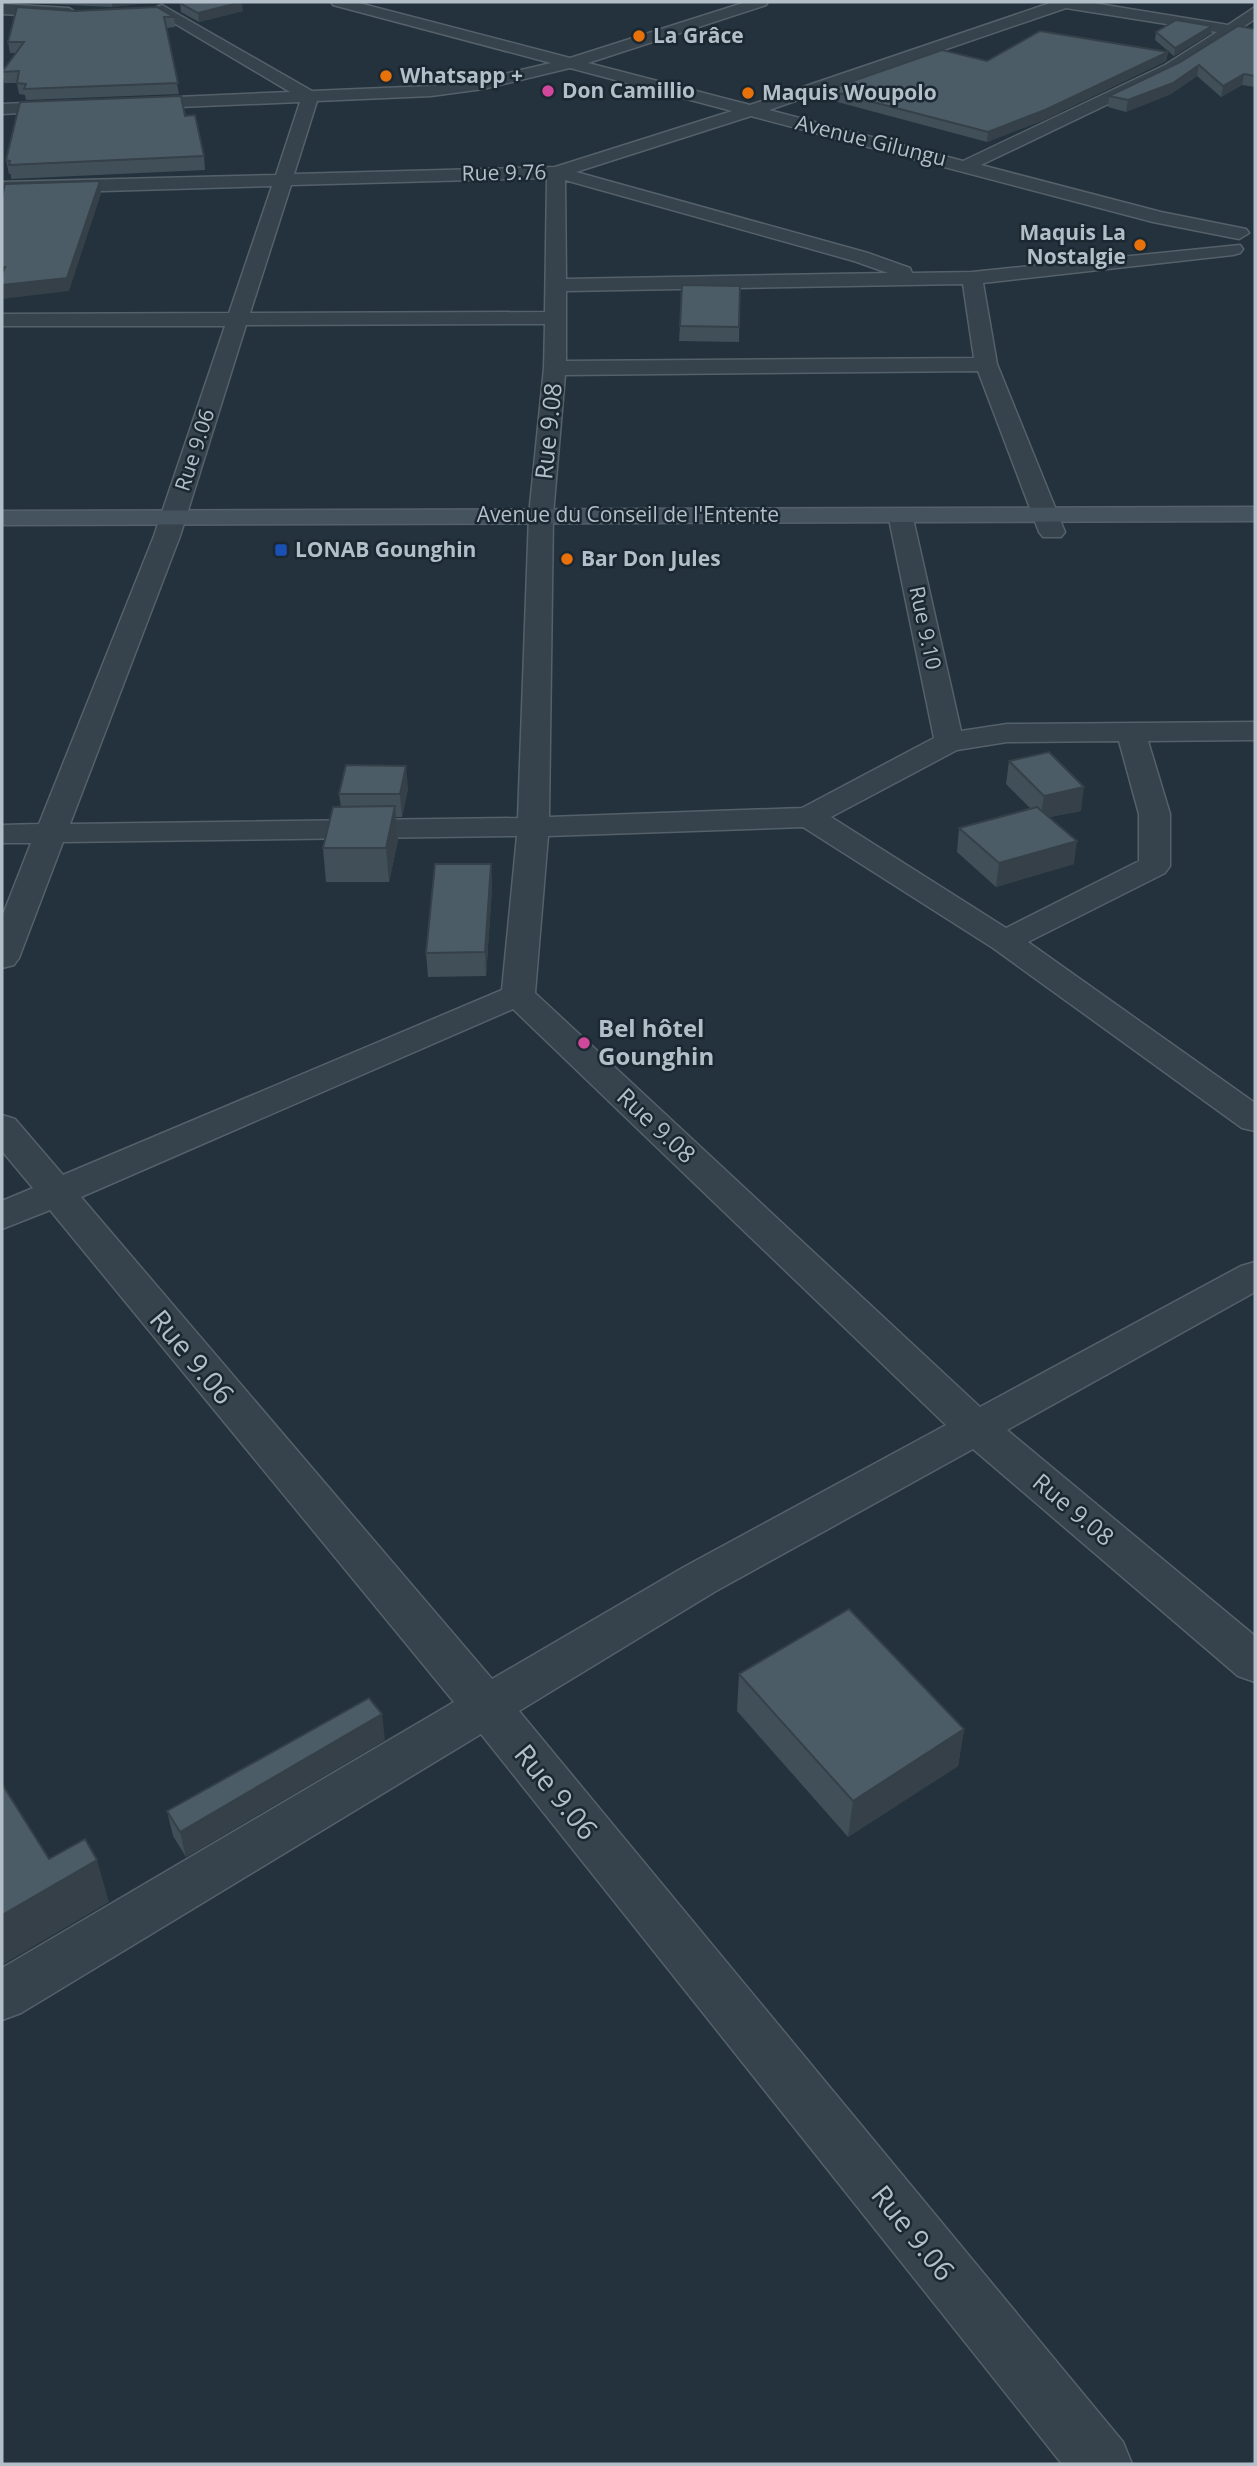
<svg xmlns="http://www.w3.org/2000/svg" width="1257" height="2466" viewBox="0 0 1257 2466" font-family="'Open Sans',sans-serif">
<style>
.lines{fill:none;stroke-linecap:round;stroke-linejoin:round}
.street-casing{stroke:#55616a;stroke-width:3}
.secondary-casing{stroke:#55616a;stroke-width:3}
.street{fill:#37434c;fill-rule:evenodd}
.secondary{fill:#45535f;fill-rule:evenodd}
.wall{fill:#414f59}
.shaded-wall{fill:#354048}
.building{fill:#4c5c67;stroke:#354048;stroke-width:2}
.food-dot{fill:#e8710a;stroke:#1c2831;stroke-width:2.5}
.hotel-dot{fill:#d1479c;stroke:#1c2831;stroke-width:2.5}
.transit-dot{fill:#1a4fb4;stroke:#1c2831;stroke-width:2.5}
.labels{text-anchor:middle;stroke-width:5;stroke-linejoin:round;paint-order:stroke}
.far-poi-label{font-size:21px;font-weight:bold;fill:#b2bec8;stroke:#1c2831;text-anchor:start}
.far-street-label{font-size:21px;fill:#b2bec8;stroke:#1c2831}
.street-label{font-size:24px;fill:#b2bec8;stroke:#1c2831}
.poi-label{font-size:24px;font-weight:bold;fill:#b2bec8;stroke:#1c2831;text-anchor:start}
.near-street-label{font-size:28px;fill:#b2bec8;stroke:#1c2831}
</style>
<rect width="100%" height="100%" fill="#23323c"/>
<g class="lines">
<g class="street-casing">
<g id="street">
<path d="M331 2H355L570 58 746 2H768L766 5 588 63 750 105 1053 2H1087L1228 25 1255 7V19L1177 71 981 165 1161 212 1246 229 1249 233 1239 239 1153 222 751 116 576 172 868 253 910 268 912 273 972 272 1240 245 1243 249 1240 253 1233 255 983 283 997 364 1065 532 1061 537H1043L1039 532 978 371 565 375 553 515 549 817 802 808 934 738 888 514 891 509H909L912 514 961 731 1007 724 1255 722V740L1148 741 1170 814V866L1165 873 1028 942 1255 1103V1131L1242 1128 993 948 803 827 548 836 535 993 980 1407 1241 1266 1255 1262V1292L1007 1430 1255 1636V1682L1238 1676 973 1449 716 1591 519 1711 1123 2442 1132 2464H1062L481 1734 21 2013 2 2020V1968L454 1702 50 1210 2 1229V1201L33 1188 2 1151V1115L15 1119 63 1175 502 990 517 836 63 842 19 958 14 965 2 968V917L31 843H2V825L39 824 154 536 225 326H2V314L229 313 272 186 2 194V182L276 175 300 102 132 109 123 104 132 99 290 92 157 13V7L162 5 312 91 431 86 483 79 551 63 333 5ZM1066 8 1217 32 1165 65 963 161 769 110ZM570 68 732 111 555 167 294 174 317 101 431 96 483 89ZM547 178 545 312 250 313 291 185ZM565 180 854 261 888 273 566 279ZM963 284 974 358 566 361V291ZM545 324 544 368 529 515 518 818 70 824 180 536 246 325ZM1119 741 1139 814V861L1006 928 831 817 957 750 1007 742ZM513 1009 946 1425 684 1567 492 1679 81 1197Z"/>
<polygon points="2,4 69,8 77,13 69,18 2,14"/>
<polygon points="72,101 81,106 78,110 2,114 2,104"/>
</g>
</g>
<g class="secondary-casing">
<polygon id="secondary" points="1255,507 1255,521 2,525 2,511"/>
</g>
<use href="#street" class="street"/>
<use href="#secondary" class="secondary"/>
</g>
<g class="wall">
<polygon points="23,2 157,2 112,7 23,3"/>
<polygon points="180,3 243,11 199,22 181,12"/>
<polygon points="17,7 174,17 175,27 166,28 179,94 26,100 25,95 19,94 17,83 4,83 2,72 16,53 10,53 8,42"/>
<polygon points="1212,26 1211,33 1174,56 1155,40 1156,32"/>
<polygon points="1255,29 1255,87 1242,85 1221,97 1197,76 1171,94 1126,112 1108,107 1109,96"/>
<polygon points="1168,52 1166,61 1044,120 987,142 826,99 827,90"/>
<polygon points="185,116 204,156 205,170 11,179 11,174 9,174 6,160"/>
<polygon points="740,286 739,342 679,341 680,326"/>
<polygon points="1009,761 1081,811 1050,817 1074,864 996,887 957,852 959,828 1030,808 1006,784"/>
<polygon points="408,789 402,817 396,817 398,840 389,882 326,882 323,848 341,807 339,794"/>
<polygon points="491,864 492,888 486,976 428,977 426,953"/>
<polygon points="739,1674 964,1729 958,1766 848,1837 737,1711"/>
<polygon points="385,1740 186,1857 173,1836 167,1811"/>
</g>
<g class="shaded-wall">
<polygon points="112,2 157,2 112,7"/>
<polygon points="242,2 243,11 199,22 198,13"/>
<polygon points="1212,26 1211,33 1174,56 1175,48"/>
<polygon points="1168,52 1166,61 1044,120 987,142 988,132"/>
<polygon points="1199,65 1197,76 1171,94 1126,112 1128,100"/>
<polygon points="1244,74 1242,85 1221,97 1223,86"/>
<polygon points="100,181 101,194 69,291 2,299 2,285"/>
<polygon points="406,766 408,789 402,817 400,794"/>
<polygon points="1084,787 1081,811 1040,819 1044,796"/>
<polygon points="395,806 398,840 389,882 386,848"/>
<polygon points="1077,841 1074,864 996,887 999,863"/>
<polygon points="491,864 492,888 486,976 485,952"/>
<polygon points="382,1714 385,1740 186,1857 180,1832"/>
<polygon points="964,1729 958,1766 848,1837 853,1801"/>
<polygon points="97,1860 109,1902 2,1965 2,1915"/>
</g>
<g class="building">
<polygon points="184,2 242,2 198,13 180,3"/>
<polygon points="17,7 75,11 157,7 174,17 164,17 178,83 24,89 26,84 17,83 19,71 2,72 24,42 8,42"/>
<polygon points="1176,20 1212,26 1175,48 1156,32"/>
<polygon points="1238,26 1255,29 1255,76 1244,74 1223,86 1199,65 1173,83 1128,100 1109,96 1180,62"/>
<polygon points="1040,31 1168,52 1045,110 988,132 827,90 942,50 987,61"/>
<polygon points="181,96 185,116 195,115 204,156 9,165 10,161 6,160 20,102"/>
<polygon points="100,181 67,278 2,285 2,274 5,267 2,267 2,197 5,184"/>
<polygon points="682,285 740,286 739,327 680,326"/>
<polygon points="1049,752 1084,787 1044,796 1009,761"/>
<polygon points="346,765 406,766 400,794 339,794"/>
<polygon points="395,806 386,848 323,848 333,807"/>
<polygon points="1037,807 1077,841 999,863 959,828"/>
<polygon points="435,864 491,864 485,952 426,953"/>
<polygon points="849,1609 964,1729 853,1801 739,1674"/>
<polygon points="369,1698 382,1714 180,1832 167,1811"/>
<polygon points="2,1784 49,1859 85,1839 97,1860 2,1915"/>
</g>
<g class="food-dot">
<circle cx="639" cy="36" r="7"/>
<circle cx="386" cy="76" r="7"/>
<circle cx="748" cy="93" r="7"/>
<circle cx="1140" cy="245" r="7"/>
<circle cx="567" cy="559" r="7"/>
</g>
<g class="hotel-dot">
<circle cx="548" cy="91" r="7"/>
<circle cx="584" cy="1043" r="7"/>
</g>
<rect class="transit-dot" x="274" y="543" width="14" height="14" rx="3.5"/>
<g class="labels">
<g class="far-poi-label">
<text x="653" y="43">La Grâce</text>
<text x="400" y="83">Whatsapp +</text>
<text x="562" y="98">Don Camillio</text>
<text x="762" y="100">Maquis Woupolo</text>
<text x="1126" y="240" text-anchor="end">Maquis La<tspan x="1126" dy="24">Nostalgie</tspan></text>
<text x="295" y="557">LONAB Gounghin</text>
<text x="581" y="566">Bar Don Jules</text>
</g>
<g class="far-street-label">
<text transform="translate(871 141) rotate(14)" y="7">Avenue Gilungu</text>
<text transform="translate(504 173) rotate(-1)" y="7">Rue 9.76</text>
<text transform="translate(195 450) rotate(-72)" y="7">Rue 9.06</text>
<text x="628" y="522">Avenue du Conseil de l'Entente</text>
<text transform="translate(925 628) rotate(78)" y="7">Rue 9.10</text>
</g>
<g class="street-label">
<text transform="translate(549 431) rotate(-84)" y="8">Rue 9.08</text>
<text transform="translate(656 1126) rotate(43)" y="8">Rue 9.08</text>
<text transform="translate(1073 1510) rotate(40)" y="8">Rue 9.08</text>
</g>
<g class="poi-label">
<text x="598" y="1037">Bel hôtel<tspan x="598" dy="28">Gounghin</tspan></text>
</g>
<g class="near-street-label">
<text transform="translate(192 1357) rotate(50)" y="10">Rue 9.06</text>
<text transform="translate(556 1792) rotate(51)" y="10">Rue 9.06</text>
<text transform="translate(913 2233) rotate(51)" y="10">Rue 9.06</text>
</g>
</g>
<rect width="1257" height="2466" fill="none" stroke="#b2bec8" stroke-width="7"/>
</svg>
